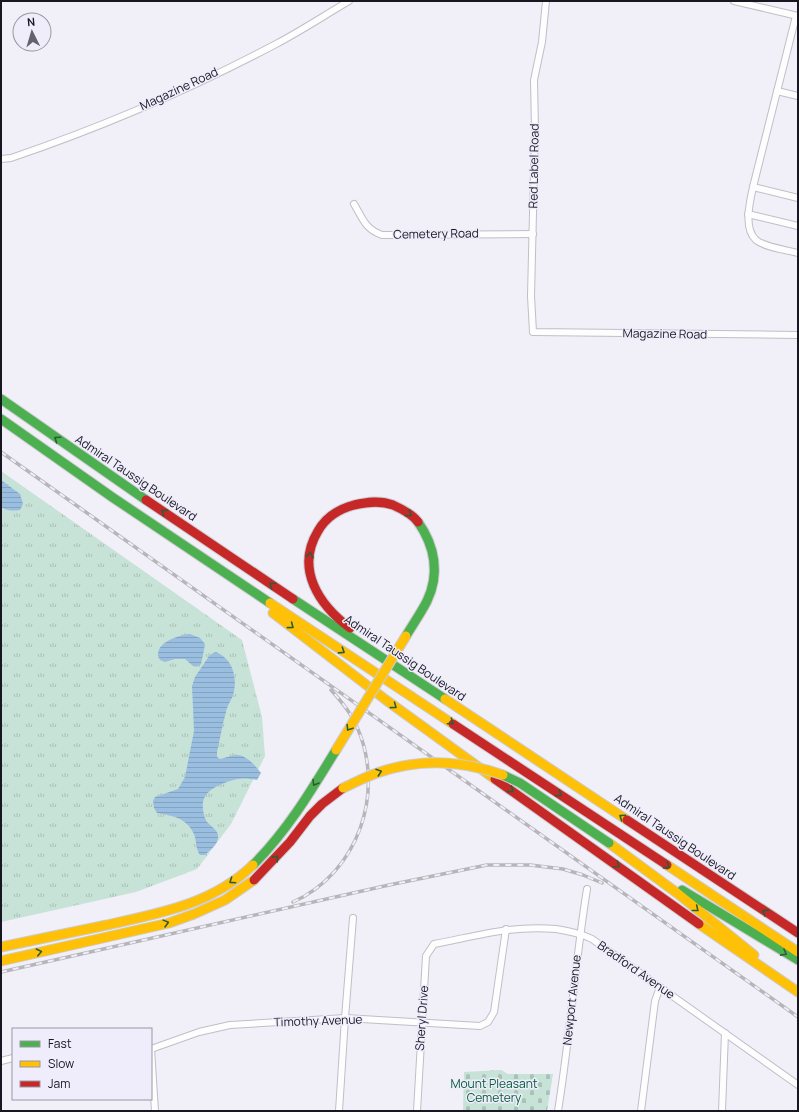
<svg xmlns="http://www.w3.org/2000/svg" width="799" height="1112" viewBox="0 0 799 1112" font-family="Manrope,sans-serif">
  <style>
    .grass { fill: url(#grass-tufts) }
    .cemetery { fill: url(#cemetery-stones) }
    .water { fill: url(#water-rules) }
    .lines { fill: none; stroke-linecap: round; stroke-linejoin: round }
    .street-casing { stroke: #c0bec8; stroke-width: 8 }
    .fast-casing { stroke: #cccbd0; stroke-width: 11 }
    .slow-casing { stroke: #cccbd0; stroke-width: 11 }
    .jam-casing { stroke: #cccbd0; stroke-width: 11 }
    .street { stroke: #fdfdfe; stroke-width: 6 }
    .fast { stroke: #4caf50; stroke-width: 9 }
    .slow { stroke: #ffc107; stroke-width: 9 }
    .jam { stroke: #c62828; stroke-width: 9 }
    .rail-casing { stroke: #b6b6b9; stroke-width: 3.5 }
    .rail { stroke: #efedfb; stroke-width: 2; stroke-dasharray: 6; stroke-linecap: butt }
    .fast-bridge-casing { stroke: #cccbd0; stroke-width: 11; stroke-linecap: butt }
    .slow-bridge-casing { stroke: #cccbd0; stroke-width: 11; stroke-linecap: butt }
    .fast-bridge { stroke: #4caf50; stroke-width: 9 }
    .slow-bridge { stroke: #ffc107; stroke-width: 9 }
    .oneway { stroke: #2f5b36 }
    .labels { text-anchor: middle; stroke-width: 3; stroke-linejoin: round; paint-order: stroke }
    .street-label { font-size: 12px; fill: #181621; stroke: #efedfb }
    .park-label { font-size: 12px; fill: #065b39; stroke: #efedfb }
  </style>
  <defs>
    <pattern id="grass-tufts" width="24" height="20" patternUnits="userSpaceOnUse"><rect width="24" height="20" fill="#c7e2d6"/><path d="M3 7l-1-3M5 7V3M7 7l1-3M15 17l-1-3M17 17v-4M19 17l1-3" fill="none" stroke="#aac1b7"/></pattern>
    <pattern id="cemetery-stones" width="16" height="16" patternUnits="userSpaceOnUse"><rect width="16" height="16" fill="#c7e2d6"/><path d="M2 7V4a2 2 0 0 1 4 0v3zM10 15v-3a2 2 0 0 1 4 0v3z" fill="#aac1b7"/></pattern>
    <pattern id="water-rules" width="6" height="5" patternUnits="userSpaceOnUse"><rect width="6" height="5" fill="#99bee0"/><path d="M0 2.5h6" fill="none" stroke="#83a3c0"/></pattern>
  </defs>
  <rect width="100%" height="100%" fill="#f1f0f8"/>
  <!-- grass -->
  <path class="grass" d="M1,471L242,640L262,717L265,756L231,824L197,869L136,892L1,922Z"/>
  <!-- cemetery -->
  <path class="cemetery" d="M501,1070L508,1074H553L547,1111H463L464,1072Z"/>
  <!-- water -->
  <g class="water">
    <path d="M1,480L20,494L23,504L20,510C13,511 7,511 1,507Z"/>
    <path d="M190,634L200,638L205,644L203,655L201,664L198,666H193L185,659H175L165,662L160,660C151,644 178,635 190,634Z"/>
    <path d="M216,652C233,659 238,678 233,695C231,701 227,706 226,712C222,726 220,739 217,752V757L220,759C225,758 232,755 237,755C246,755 256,766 261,773L257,780C251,779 244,778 239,779C235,779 230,781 227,782C208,789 198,797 205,818C207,825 217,828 218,835C219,844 211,849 205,855H200C195,847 197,842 194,834C186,817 172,816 157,813L154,808L153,801L155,797L178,789L185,777L194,731L192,686L195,677L209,656L213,653Z"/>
  </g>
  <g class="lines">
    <defs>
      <g id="street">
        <path d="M546,1L542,42L534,80L535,130L531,296L533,332L798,335"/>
        <path d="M734,1L798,16"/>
        <path d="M796,16L753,187C750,201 743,228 756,240C764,247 787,250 798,253"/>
        <path d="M777,91L798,96"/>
        <path d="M1,159L11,158C102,127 191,89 276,44C301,31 325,15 349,1"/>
        <path d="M753,187L798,198"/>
        <path d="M354,204C363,219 365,229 382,235L533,234"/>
        <path d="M748,214L798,226"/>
        <path d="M151,1049L199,1032L230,1025L345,1018L480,1026L488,1022L494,1012L506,929"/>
        <path d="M151,1049L155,1111"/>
        <path d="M1,1061L13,1058"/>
        <path d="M339,1111L345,1018L353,918"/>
        <path d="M417,1111L426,956L434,944C477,936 512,925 556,929C569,931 580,933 592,939L798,1085"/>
        <path d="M558,1111C570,1037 575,963 587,889"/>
        <path d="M641,1111L655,1001L660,987"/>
        <path d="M722,1111L725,1033"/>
      </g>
      <g id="fast">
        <path d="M1,399L146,500"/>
        <path d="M1,419L112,497L270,603"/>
        <path d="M293,599L445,699"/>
        <path d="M406,636C413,624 421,613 427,601C440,574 435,546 418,522"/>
        <path d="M253,865C287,831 311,791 336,750"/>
        <path d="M682,890L798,960"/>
      </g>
      <g id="slow">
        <path d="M270,603L453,724"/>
        <path d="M273,613L386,700L495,779"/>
        <path d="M445,699L627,820"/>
        <path d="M609,843L677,893L754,955"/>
        <path d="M667,865L798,952"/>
        <path d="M699,924L798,992"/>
        <path d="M1,947C35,940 69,933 102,926C156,914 212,905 253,865"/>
        <path d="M1,961L169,923L194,914L225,900L254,880"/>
      </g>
      <g id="jam">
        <path d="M146,500L293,599"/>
        <path d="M350,628C319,605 295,569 318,531C326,517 339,509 354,505C367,502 380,500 393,505C402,509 412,514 418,522"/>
        <path d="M453,724L667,865"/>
        <path d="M495,779L699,924"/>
        <path d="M627,820L798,933"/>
        <path d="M254,880L290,842L310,816L322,804L343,788"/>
      </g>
    </defs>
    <!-- street casing -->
    <use href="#street" class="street-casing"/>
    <!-- fast casing -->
    <use href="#fast" class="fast-casing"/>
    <!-- slow casing -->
    <use href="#slow" class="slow-casing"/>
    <!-- jam casing -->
    <use href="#jam" class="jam-casing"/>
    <!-- street -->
    <use href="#street" class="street"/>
    <!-- fast -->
    <use href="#fast" class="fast"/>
    <!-- slow -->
    <use href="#slow" class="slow"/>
    <!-- jam -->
    <use href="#jam" class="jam"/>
    <defs>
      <g id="rail">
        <path d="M1,452L798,1017"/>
        <path d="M293,902C358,873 386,792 357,727C352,714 341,701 331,690"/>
        <path d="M1,972L389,885L487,865H530L563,869L583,875L602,883"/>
      </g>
    </defs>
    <!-- rail casing -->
    <use href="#rail" class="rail-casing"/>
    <!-- rail -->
    <use href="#rail" class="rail"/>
    <defs>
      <path id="fast-bridge" d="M503,775L520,783L609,843"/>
      <g id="slow-bridge">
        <path d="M336,750L406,636"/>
        <path d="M343,788C354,783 365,777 377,773C419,758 461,760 503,775"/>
      </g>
    </defs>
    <!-- fast-bridge casing -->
    <use href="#fast-bridge" class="fast-bridge-casing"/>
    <!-- slow-bridge casing -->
    <use href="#slow-bridge" class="slow-bridge-casing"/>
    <!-- fast-bridge -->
    <use href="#fast-bridge" class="fast-bridge"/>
    <!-- slow-bridge -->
    <use href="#slow-bridge" class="slow-bridge"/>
  </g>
  <!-- one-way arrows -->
  <defs><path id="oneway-chevron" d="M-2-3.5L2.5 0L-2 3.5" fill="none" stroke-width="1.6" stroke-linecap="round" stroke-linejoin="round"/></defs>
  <g class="oneway">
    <use href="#oneway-chevron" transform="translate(57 439) rotate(-145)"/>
    <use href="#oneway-chevron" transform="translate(164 512) rotate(-146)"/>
    <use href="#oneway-chevron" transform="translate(409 514) rotate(35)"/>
    <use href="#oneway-chevron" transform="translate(310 555) rotate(-81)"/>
    <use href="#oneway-chevron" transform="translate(272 585) rotate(-146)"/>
    <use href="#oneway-chevron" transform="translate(291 626) rotate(37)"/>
    <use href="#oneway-chevron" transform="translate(342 651) rotate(33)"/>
    <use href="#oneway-chevron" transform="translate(394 706) rotate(36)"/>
    <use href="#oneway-chevron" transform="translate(451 722) rotate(34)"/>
    <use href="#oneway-chevron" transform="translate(349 728) rotate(122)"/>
    <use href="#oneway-chevron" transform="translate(379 772) rotate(-19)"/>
    <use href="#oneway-chevron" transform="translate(315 783) rotate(121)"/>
    <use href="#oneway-chevron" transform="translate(511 790) rotate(36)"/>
    <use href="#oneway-chevron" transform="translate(559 794) rotate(34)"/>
    <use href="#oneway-chevron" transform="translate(622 817) rotate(-146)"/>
    <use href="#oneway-chevron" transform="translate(276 858) rotate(-46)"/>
    <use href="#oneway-chevron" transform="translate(617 865) rotate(35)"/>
    <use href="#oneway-chevron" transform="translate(667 866) rotate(33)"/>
    <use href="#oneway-chevron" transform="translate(232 881) rotate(146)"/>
    <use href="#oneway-chevron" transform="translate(696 909) rotate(39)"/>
    <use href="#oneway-chevron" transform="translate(765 912) rotate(-147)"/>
    <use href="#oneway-chevron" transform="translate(166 923) rotate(-15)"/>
    <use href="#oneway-chevron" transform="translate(39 952) rotate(-13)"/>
    <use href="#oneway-chevron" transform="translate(784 953) rotate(29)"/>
  </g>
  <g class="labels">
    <!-- street labels -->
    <g class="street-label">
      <text transform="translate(179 89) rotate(-25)" y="4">Magazine Road</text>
      <text transform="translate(534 166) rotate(-89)" y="4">Red Label Road</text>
      <text transform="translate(436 234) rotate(-1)" y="4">Cemetery Road</text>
      <text transform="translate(665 334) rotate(1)" y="4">Magazine Road</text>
      <text transform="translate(136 478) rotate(34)" y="4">Admiral Taussig Boulevard</text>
      <text transform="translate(405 658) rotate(34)" y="4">Admiral Taussig Boulevard</text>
      <text transform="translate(675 837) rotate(34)" y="4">Admiral Taussig Boulevard</text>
      <text transform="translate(636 970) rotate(35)" y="4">Bradford Avenue</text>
      <text transform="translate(572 1000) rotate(-84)" y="4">Newport Avenue</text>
      <text transform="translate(422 1018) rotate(-86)" y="4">Sheryl Drive</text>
      <text transform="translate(318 1021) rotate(-2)" y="4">Timothy Avenue</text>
    </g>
    <!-- park labels -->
    <g class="park-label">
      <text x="494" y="1088">Mount Pleasant<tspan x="494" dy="14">Cemetery</tspan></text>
    </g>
  </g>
  <!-- border -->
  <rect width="799" height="1112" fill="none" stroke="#181621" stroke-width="4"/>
  <!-- legend -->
  <rect x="12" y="1028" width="140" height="72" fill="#efedfb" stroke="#9997a4"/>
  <rect x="20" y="1041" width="20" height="6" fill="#4caf50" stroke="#9997a4"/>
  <text x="48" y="1048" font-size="12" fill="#181621">Fast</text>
  <rect x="20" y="1061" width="20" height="6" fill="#ffc107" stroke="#9997a4"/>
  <text x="48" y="1068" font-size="12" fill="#181621">Slow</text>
  <rect x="20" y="1081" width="20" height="6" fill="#c62828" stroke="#9997a4"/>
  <text x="48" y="1088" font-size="12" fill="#181621">Jam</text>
  <!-- north arrow -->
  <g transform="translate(32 32) rotate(355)"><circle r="19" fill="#efedfb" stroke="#9997a4"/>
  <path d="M0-3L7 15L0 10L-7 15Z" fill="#64626c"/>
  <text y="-6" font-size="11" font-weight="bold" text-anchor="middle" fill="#181621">N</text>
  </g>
</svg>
